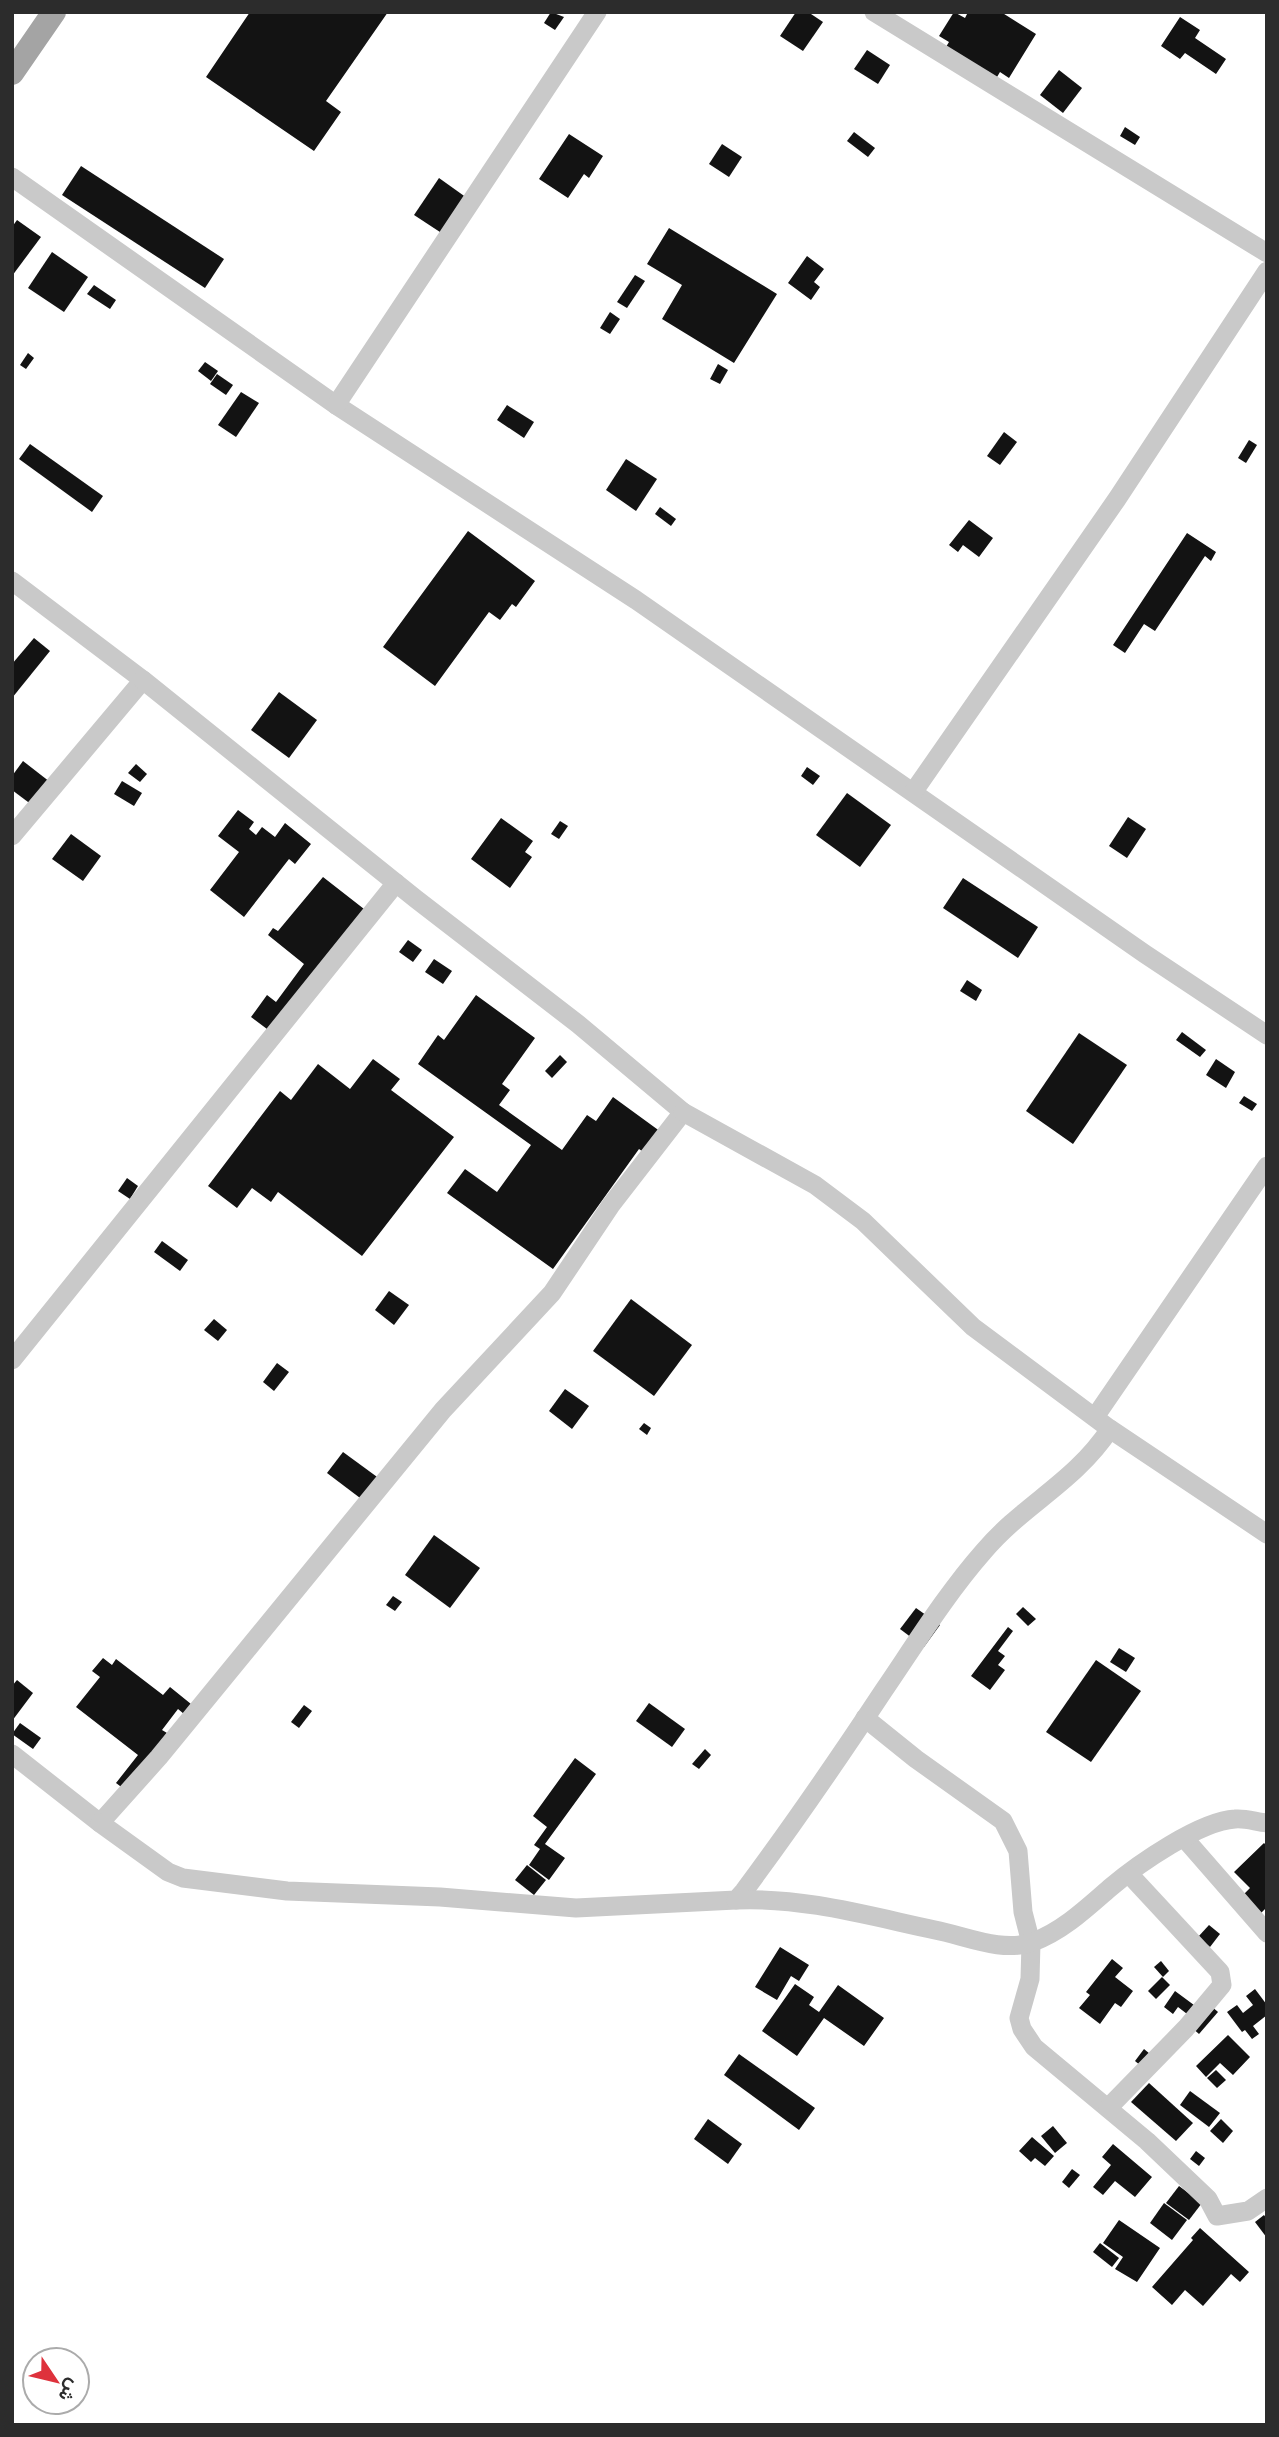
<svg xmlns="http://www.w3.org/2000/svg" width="1279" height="2437" viewBox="0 0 1279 2437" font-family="'PT Sans Narrow',Vazirmatn,sans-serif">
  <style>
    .building { fill: #131313 }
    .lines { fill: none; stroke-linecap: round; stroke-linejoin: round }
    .minor { stroke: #c9c9c9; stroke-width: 19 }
    .major { stroke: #a4a4a4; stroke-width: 24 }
  </style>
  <rect width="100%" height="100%" fill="#fff"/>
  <!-- building -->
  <g class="building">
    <path d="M250,12H388L326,101L341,112L314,151L206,77Z"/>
    <path d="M551,12L564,17L555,30L544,23Z"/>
    <path d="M796,12H808L823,22L803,51L780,36Z"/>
    <path d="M954,12L965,18L968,12H1001L1036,34L1009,78L1000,72L991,87L941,55L949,42L939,36Z"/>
    <path d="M1180,17L1200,30L1195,38L1226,59L1216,74L1185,53L1180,59L1161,46Z"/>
    <path d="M867,50L890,65L878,84L854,69Z"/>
    <path d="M1059,70L1082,88L1063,113L1040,95Z"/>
    <path d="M1125,127L1140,137L1135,145L1120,136Z"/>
    <path d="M854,132L875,148L868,157L847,141Z"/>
    <path d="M569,134L603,156L589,178L584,174L568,198L539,179Z"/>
    <path d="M722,144L742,157L729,177L709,164Z"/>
    <path d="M81,166L224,259L205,288L62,195Z"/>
    <path d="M439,178L467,198L443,234L414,215Z"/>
    <path d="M17,220L41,237L12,276V227Z"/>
    <path d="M669,228L777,294L734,363L662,319L682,285L647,264Z"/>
    <path d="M52,252L88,277L64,312L28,288Z"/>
    <path d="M807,256L824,269L814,282L820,287L811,300L788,283Z"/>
    <path d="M635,275L645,281L627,308L617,302Z"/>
    <path d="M94,285L116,300L110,309L87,294Z"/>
    <path d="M610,312L620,319L610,334L600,328Z"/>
    <path d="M28,353L34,358L26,369L20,365Z"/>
    <path d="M205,362L218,371L211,381L198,371Z"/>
    <path d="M718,364L728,370L720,384L710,379Z"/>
    <path d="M217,374L233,385L226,395L210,384Z"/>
    <path d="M241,392L259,403L236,437L218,425Z"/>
    <path d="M507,405L534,422L524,438L497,420Z"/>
    <path d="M1004,432L1017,442L1000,465L987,456Z"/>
    <path d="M1249,440L1257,445L1246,463L1238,458Z"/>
    <path d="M30,444L103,496L92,512L19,459Z"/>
    <path d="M626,459L657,479L636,511L606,490Z"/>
    <path d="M660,507L676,519L671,526L655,514Z"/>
    <path d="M969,520L993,538L979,557L963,545L958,552L949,545Z"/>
    <path d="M468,531L535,581L516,607L512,604L500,620L489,612L435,686L383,647Z"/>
    <path d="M1187,533L1216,552L1211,561L1205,556L1155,631L1144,624L1125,653L1113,645Z"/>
    <path d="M34,638L50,651L12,698V664Z"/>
    <path d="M279,692L317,720L289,758L251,730Z"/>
    <path d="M23,761L50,782L32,805L12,790V776Z"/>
    <path d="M136,764L147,774L140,782L128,773Z"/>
    <path d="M807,767L820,776L813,785L801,776Z"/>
    <path d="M122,781L142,793L134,806L114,794Z"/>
    <path d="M847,793L891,825L860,867L816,835Z"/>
    <path d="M238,810L254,822L249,829L256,835L262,827L275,837L285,823L311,844L295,864L289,859L244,917L210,890L239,852L218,836Z"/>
    <path d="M1128,817L1146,829L1127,858L1109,846Z"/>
    <path d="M501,818L533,841L525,852L532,857L510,888L471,859Z"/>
    <path d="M560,821L568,826L559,839L551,834Z"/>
    <path d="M71,834L101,856L83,881L52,859Z"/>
    <path d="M323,877L373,916L275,1035L251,1017L267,995L276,1002L304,964L268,935L273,928L278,931Z"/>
    <path d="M963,878L1038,927L1018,958L943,908Z"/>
    <path d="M408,940L422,950L413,962L399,952Z"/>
    <path d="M434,959L452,971L443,984L425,972Z"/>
    <path d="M967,980L982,990L976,1001L960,991Z"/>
    <path d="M476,995L535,1038L502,1084L510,1090L499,1105L562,1150L587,1115L596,1121L613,1097L661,1132L646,1154L639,1149L553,1269L447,1193L465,1169L497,1192L531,1145L418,1064L438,1035L444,1040Z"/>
    <path d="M1182,1032L1206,1050L1200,1057L1176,1040Z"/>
    <path d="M1079,1033L1127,1065L1073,1144L1026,1111Z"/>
    <path d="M560,1055L567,1062L552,1078L545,1071Z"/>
    <path d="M373,1059L400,1079L391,1090L454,1137L362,1256L278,1192L271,1202L252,1188L237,1208L208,1186L280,1091L291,1100L318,1064L350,1089Z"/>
    <path d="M1216,1059L1235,1072L1226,1088L1206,1075Z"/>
    <path d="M1244,1096L1257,1104L1252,1111L1239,1103Z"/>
    <path d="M127,1178L138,1186L130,1199L118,1191Z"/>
    <path d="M162,1241L188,1260L180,1271L154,1252Z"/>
    <path d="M389,1291L409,1305L394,1325L375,1310Z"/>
    <path d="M631,1299L692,1345L654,1396L593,1351Z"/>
    <path d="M214,1319L227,1330L218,1341L204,1330Z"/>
    <path d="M277,1363L289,1372L274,1391L263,1382Z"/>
    <path d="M565,1389L589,1406L572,1429L549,1411Z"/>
    <path d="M644,1423L651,1428L647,1435L639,1429Z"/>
    <path d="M343,1452L384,1482L368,1504L327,1473Z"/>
    <path d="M434,1535L480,1568L450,1608L405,1575Z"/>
    <path d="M393,1596L402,1602L395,1611L386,1605Z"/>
    <path d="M1023,1607L1036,1619L1028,1626L1016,1614Z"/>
    <path d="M916,1608L940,1625L924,1647L900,1629Z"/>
    <path d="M1008,1627L1013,1631L998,1651L1005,1656L998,1665L1005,1670L990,1690L971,1676Z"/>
    <path d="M1119,1648L1135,1658L1126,1672L1110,1662Z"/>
    <path d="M103,1658L112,1665L116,1659L163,1695L170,1687L191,1704L184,1714L178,1709L162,1730L167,1733L124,1789L116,1783L138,1755L76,1707L100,1677L92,1671Z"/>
    <path d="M1096,1660L1141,1691L1091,1762L1046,1732Z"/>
    <path d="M17,1680L33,1693L12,1721V1686Z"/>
    <path d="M649,1703L685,1729L672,1747L636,1721Z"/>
    <path d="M304,1705L312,1711L299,1728L291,1722Z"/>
    <path d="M20,1723L41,1738L33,1749L12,1734Z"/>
    <path d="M705,1749L711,1755L699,1769L692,1764Z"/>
    <path d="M575,1758L596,1774L545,1844L565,1858L549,1880L529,1865L540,1849L534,1845L547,1827L533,1816Z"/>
    <path d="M1264,1843L1267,1846V1907L1255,1919L1240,1898L1250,1888L1234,1872Z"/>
    <path d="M527,1865L546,1880L534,1895L515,1880Z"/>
    <path d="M1209,1925L1220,1934L1210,1947L1198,1937Z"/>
    <path d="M780,1947L809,1965L799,1981L791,1976L777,2000L755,1987Z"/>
    <path d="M1112,1959L1123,1968L1115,1977L1133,1991L1121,2007L1115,2003L1100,2024L1079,2008L1090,1995L1086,1992Z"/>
    <path d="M1161,1961L1169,1971L1163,1977L1154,1967Z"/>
    <path d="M1162,1977L1170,1985L1156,1999L1148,1991Z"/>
    <path d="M795,1984L814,1997L809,2005L819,2012L838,1985L884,2018L864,2046L824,2018L797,2056L762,2031Z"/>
    <path d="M1255,1989L1267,2005V2015L1253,2026L1259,2034L1252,2039L1245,2030L1242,2032L1227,2012L1237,2005L1243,2013L1253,2005L1246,1996Z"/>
    <path d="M1175,1991L1198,2008L1191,2017L1178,2007L1173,2014L1164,2007Z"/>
    <path d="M1210,2005L1218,2012L1199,2034L1191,2027Z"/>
    <path d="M1228,2035L1250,2057L1233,2075L1220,2063L1206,2077L1196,2066Z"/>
    <path d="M1144,2049L1162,2064L1152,2075L1135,2061Z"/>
    <path d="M739,2054L815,2108L799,2130L724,2075Z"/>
    <path d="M1216,2070L1226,2080L1217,2088L1207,2078Z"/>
    <path d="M1149,2083L1193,2123L1176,2141L1131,2102Z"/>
    <path d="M1190,2091L1220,2113L1209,2127L1180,2105Z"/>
    <path d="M708,2119L742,2144L728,2164L694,2139Z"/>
    <path d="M1221,2119L1233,2131L1223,2143L1210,2131Z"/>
    <path d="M1053,2126L1067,2143L1055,2153L1041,2136Z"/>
    <path d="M1032,2137L1054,2156L1045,2166L1035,2158L1031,2162L1019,2151Z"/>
    <path d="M1113,2144L1152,2177L1135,2197L1115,2181L1103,2195L1093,2187L1111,2165L1102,2157Z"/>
    <path d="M1196,2151L1205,2158L1199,2166L1190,2159Z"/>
    <path d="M1072,2169L1080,2175L1069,2188L1062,2182Z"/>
    <path d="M1179,2186L1202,2203L1189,2220L1166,2203Z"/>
    <path d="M1164,2203L1187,2220L1172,2240L1150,2223Z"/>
    <path d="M1264,2215L1267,2219V2238L1255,2222Z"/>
    <path d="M1119,2220L1160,2248L1137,2282L1115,2269L1123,2257L1103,2243Z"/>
    <path d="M1200,2228L1249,2272L1240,2282L1231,2274L1203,2306L1185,2290L1172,2305L1152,2287L1193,2240L1191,2238Z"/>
    <path d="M1100,2243L1119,2258L1112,2267L1093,2252Z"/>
  </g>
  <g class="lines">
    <!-- minor -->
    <g class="minor">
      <path d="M874,12L1267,253"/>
      <path d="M12,177L336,405L636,600L1145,954L1267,1035"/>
      <path d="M336,405L597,12"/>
      <path d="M12,581L143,680L12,836"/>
      <path d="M914,791L1117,499L1267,271"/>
      <path d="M12,1360L396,883"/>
      <path d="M1095,1417L1267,1166"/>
      <path d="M1110,1429L1267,1534"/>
      <path d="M865,1718L916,1759L1003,1821L1018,1851L1023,1912L1031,1943L1030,1979L1019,2018L1022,2029L1034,2047L1147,2141L1208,2199L1217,2216L1248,2211L1267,2198"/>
      <path d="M12,1754L100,1823L159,1757L443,1410L552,1293L611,1205L683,1112L578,1024L416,899L143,680"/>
      <path d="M100,1823L168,1872L183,1878L287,1891L440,1897L576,1908L736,1900L744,1891C793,1825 839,1758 884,1690C916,1643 947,1593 984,1551C1024,1504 1074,1483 1110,1429L973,1327L863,1221L815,1185L683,1112"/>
      <path d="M1185,1839L1267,1933"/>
      <path d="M736,1900C803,1897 869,1916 935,1930C966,1936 1002,1953 1033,1942C1063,1931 1088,1907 1111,1887C1138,1864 1200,1821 1235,1819C1246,1818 1256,1822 1267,1823"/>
      <path d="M1108,2108L1186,2028L1222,1985L1220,1972L1129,1874"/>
    </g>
    <!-- major -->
    <path class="major" d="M12,73L54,12"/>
  </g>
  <!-- border -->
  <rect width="1279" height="2437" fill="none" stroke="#2c2c2c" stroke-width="28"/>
  <!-- north arrow -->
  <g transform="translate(56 2381) rotate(125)"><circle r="33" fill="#ffffff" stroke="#ababab" stroke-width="2"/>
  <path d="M0-5L12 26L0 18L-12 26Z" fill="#de323c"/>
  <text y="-10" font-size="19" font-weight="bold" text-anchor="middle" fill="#2c2c2c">ش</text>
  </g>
</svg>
